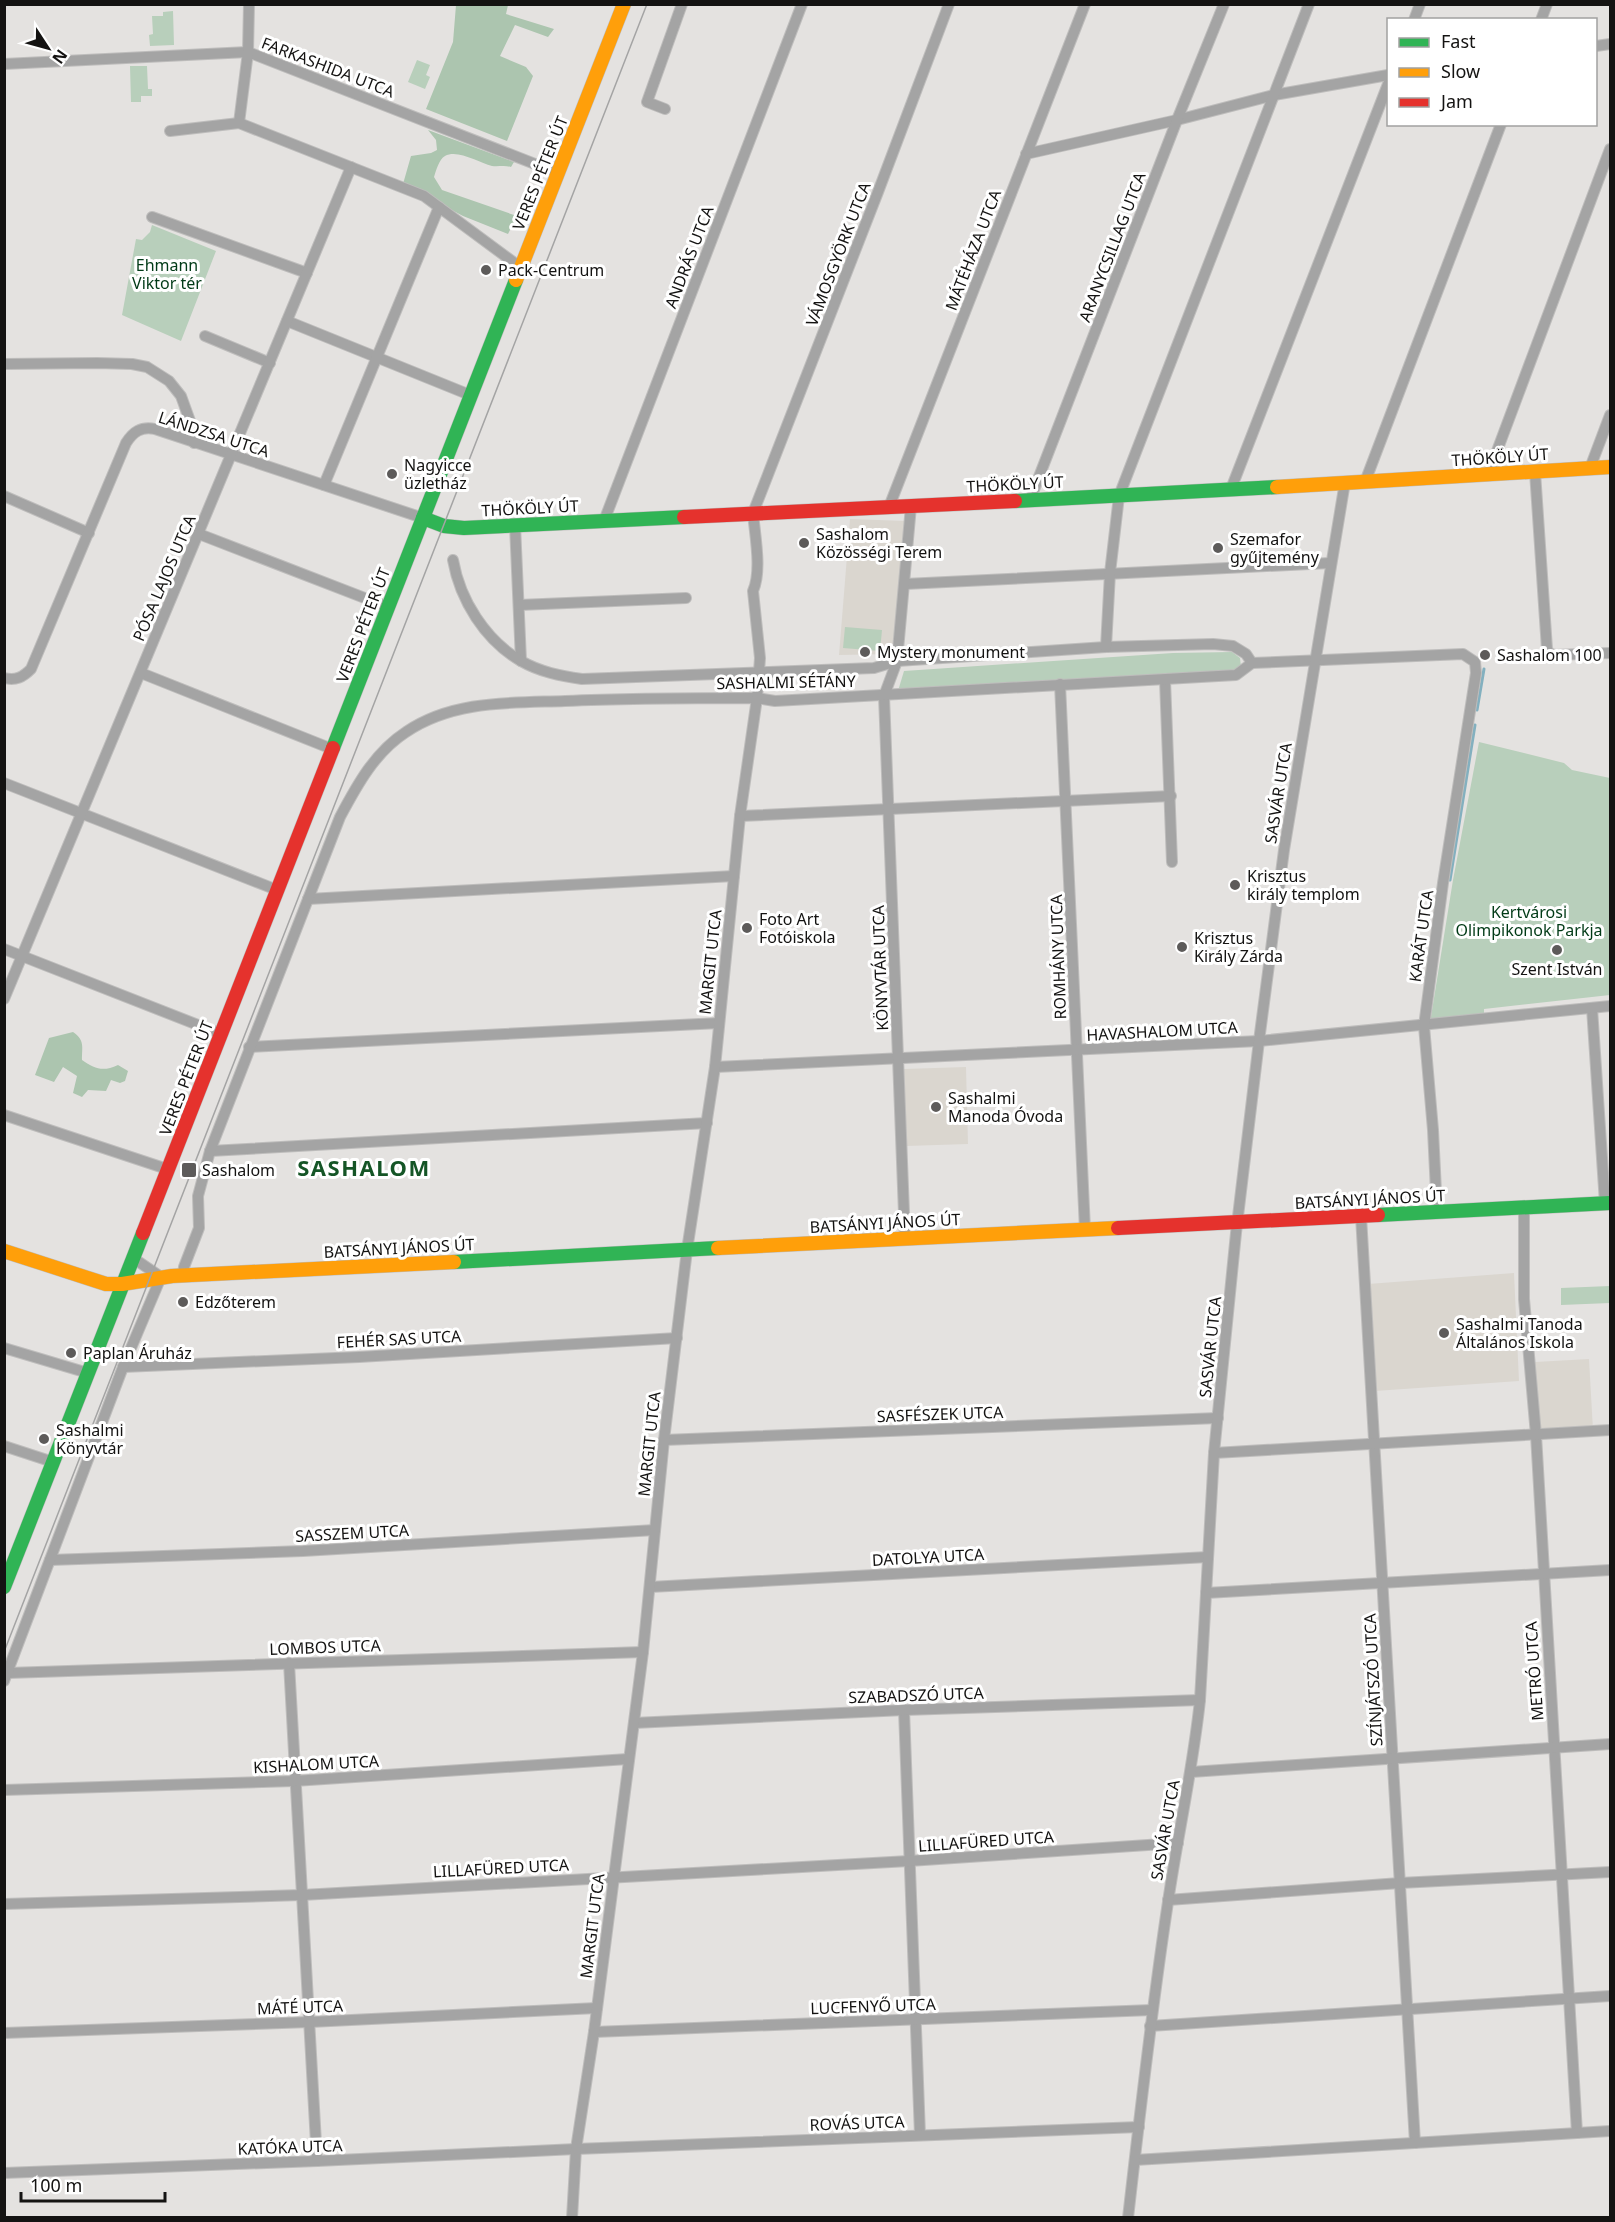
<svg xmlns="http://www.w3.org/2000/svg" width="1615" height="2222" viewBox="0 0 1615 2222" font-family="'Noto Sans',sans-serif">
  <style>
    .built { fill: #dad6cf }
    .green { fill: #b8cfbb }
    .forest { fill: #acc5af }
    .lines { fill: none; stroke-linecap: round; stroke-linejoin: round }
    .stream { stroke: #83b0bf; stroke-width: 3 }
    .street-casing { stroke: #bebdbc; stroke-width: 12 }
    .fast-casing { stroke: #bebdbc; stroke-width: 15 }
    .slow-casing { stroke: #bebdbc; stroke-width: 15 }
    .jam-casing { stroke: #bebdbc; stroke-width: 15 }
    .street { stroke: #a4a4a4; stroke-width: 10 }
    .fast { stroke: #30b455; stroke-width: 14 }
    .slow { stroke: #ff9f0a; stroke-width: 14 }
    .jam { stroke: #e5322d; stroke-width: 14 }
    .tram { stroke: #a4a4a4; stroke-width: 1.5 }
    .poi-dot { fill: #5d5b5a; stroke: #fff; stroke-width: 2 }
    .labels { text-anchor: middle; stroke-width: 6; stroke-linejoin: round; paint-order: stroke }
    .street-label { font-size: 16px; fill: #141312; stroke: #fff }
    .park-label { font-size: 16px; fill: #003a16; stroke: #fff }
    .poi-label { font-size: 16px; fill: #141312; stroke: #fff; text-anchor: start }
    .district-label { font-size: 22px; font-weight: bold; letter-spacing: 1.5px; fill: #155526; stroke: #fff }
  </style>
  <rect width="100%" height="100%" fill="#e4e2e0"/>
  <!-- built -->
  <g class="built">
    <path d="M850,519L905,521L893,654L839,655Z"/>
    <path d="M966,1067L968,1144L906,1146L904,1069Z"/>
    <path d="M1514,1273L1519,1381L1375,1391L1368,1284Z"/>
    <path d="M1589,1359L1593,1430L1539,1433L1535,1362Z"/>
  </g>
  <!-- green -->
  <g class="green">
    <path d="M173,11L174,45L150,46L149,35L153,34L152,16H163V12Z"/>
    <path d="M417,60L430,65L426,75L430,77L425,89L408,82Z"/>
    <path d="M130,66H147L148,89H152V96H141V102H131Z"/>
    <path d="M152,225L216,251L181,341L122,315L136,239L142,240L150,232Z"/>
    <path d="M845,627L882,630L880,651L843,648Z"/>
    <path d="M1232,652L1240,658L1241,667L1234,672L898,691L904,671L1173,653Z"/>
    <path d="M1479,742L1564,763L1572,770L1610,778V995L1484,1009V1016L1430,1023L1453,880Z"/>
    <path d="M1610,1286V1303L1561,1305V1288Z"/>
  </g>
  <!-- forest -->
  <g class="forest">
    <path d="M456,5H508L506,14L554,29L548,37L515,25L500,56L526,67L533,76L507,141L426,109L453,42Z"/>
    <path d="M428,130L514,162L511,167C504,165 498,167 492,166C479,163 458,149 445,156C439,159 436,171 434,177L442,190L517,216L508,234L463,216L403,184L411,156L431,153L437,150L436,140Z"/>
    <path d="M73,1032C85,1040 82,1047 82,1060C95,1069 103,1072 118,1065L128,1071L125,1081L120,1083L111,1080L106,1091L88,1090L82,1097L73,1093L77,1076L63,1067L54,1082L35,1075L49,1038Z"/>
  </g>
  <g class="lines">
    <!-- stream -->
    <g class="stream">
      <path d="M1477,710L1484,669"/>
      <path d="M1450,880L1475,725"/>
    </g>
    <defs>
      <g id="street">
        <path d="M1414,20L1420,4"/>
        <path d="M1541,20L1547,4"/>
        <path d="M1596,46L1610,44"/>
        <path d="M4,64L248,52L558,173"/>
        <path d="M665,109L647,102L682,4"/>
        <path d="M239,123L248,52L249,4"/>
        <path d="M170,131L239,123L424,196L520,267"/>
        <path d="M1026,154L1177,120L1274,95L1388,75"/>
        <path d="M152,217L307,273"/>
        <path d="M287,321L470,395"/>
        <path d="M205,336L270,363"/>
        <path d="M4,364L97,363L132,364L147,367L169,381L181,396L190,421L194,443"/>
        <path d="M1590,468L1610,415"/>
        <path d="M1535,472L1547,649L1550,654L1555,655L1610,653"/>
        <path d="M1488,475L1610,149"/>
        <path d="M1365,482L1501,124"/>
        <path d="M324,485L439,207"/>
        <path d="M1231,489L1388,84"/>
        <path d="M4,496L89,533"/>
        <path d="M1030,500L1177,120L1224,4"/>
        <path d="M889,507L1085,4"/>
        <path d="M604,521L802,4"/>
        <path d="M515,525L521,661"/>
        <path d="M199,534L388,607"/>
        <path d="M453,560C460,600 485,640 521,661C540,672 561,676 582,679L874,668L897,661L1106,647L1213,644L1233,646L1246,654L1252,663"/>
        <path d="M905,584L1330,563"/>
        <path d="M519,605L686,598"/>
        <path d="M1106,647L1110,573L1119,496L1309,4"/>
        <path d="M141,673L332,749"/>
        <path d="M4,678C16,681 23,677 31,669L126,443C133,432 141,426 155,429L423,518"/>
        <path d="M1165,680L1172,862"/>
        <path d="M1060,684L1085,1230"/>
        <path d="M4,783L277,890"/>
        <path d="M740,816L1171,796"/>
        <path d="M308,899L734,876"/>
        <path d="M4,949L221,1034"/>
        <path d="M4,999L351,167"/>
        <path d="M1592,1008L1605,1203"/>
        <path d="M249,1047L719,1023"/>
        <path d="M715,1067L1259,1041L1610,1006"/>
        <path d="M4,1115L167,1169"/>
        <path d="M210,1151L707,1123"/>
        <path d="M1524,1207V1299L1536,1435L1577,2133"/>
        <path d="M1361,1216L1415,2143"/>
        <path d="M905,1239L884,696L897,661L911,506"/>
        <path d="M183,1275L184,1267L199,1228L198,1196L210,1151L340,817C357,785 375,752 406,732C453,700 511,703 565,701C629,698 693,698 757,698L775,701L1236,675L1252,663L1463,654L1475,662L1476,673L1443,883L1424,1026L1433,1130L1437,1212"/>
        <path d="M4,1348L88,1373"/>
        <path d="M123,1367L359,1357L677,1338"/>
        <path d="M664,1440L1218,1418"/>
        <path d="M4,1446L53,1462"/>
        <path d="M1214,1453L1610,1430"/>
        <path d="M50,1560L303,1551L655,1530"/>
        <path d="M650,1587L1208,1557"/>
        <path d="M1206,1593L1610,1570"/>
        <path d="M289,1663L317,2161"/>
        <path d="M8,1673L643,1652"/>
        <path d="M4,1681L123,1367L161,1277L133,1258"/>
        <path d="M904,1710L920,2135"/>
        <path d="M634,1723L904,1710L1200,1700"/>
        <path d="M1191,1772L1610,1744"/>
        <path d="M4,1790L294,1781L628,1759"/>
        <path d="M1168,1900L1400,1883L1610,1872"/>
        <path d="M4,1904L302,1895L909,1861L1178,1843"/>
        <path d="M1150,2026L1610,1996"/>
        <path d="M594,2032L1152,2010"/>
        <path d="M4,2033L310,2022L597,2008"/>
        <path d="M1135,2160L1610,2131"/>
        <path d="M4,2173L317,2161L576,2149L1139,2127"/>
        <path d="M572,2218L576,2149L594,2032L643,1652L664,1440L687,1250L715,1067L740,816L757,698L760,658L753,591C762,571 755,536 753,513L878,192L949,4"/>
        <path d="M1128,2218C1140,2112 1152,2007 1168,1902C1178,1834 1193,1768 1200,1700L1214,1453L1236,1233L1259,1041L1284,850L1345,482"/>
      </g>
      <g id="fast">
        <path d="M1015,501L1277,487"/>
        <path d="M423,518L444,526L464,528L684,517"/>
        <path d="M333,748L516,280"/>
        <path d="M1378,1215L1610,1203"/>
        <path d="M454,1262L718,1248"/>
        <path d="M4,1587L143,1233"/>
      </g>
      <g id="slow">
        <path d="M516,280L624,4"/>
        <path d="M1277,487L1610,467"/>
        <path d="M718,1248L1118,1228"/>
        <path d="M4,1251L106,1284H122L172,1276L454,1262"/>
      </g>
      <g id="jam">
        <path d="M684,517L1015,501"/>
        <path d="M1118,1228L1378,1215"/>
        <path d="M143,1233L333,748"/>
      </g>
    </defs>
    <!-- street casing -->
    <use href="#street" class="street-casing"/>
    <!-- fast casing -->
    <use href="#fast" class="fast-casing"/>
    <!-- slow casing -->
    <use href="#slow" class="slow-casing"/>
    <!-- jam casing -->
    <use href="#jam" class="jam-casing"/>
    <!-- street -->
    <use href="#street" class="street"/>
    <!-- fast -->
    <use href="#fast" class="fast"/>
    <!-- slow -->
    <use href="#slow" class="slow"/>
    <!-- jam -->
    <use href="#jam" class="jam"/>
    <!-- tram -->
    <path class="tram" d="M4,1652L647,4"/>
  </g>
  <!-- markers -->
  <g class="poi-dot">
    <circle cx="486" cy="270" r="6"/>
    <circle cx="392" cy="474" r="6"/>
    <circle cx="804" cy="543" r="6"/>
    <circle cx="1218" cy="548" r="6"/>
    <circle cx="865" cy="652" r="6"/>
    <circle cx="1485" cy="655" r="6"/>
    <circle cx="1235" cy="885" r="6"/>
    <circle cx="747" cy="928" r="6"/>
    <circle cx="1182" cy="947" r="6"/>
    <circle cx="1557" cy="950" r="6"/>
    <circle cx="936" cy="1107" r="6"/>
    <rect x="181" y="1162" width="16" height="16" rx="3"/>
    <circle cx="183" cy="1302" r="6"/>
    <circle cx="1444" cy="1333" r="6"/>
    <circle cx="71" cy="1353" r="6"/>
    <circle cx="44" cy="1439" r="6"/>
  </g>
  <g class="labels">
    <!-- street labels -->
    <g class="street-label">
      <text transform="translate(328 67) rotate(21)" y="6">FARKASHIDA UTCA</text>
      <text transform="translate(540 173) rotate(-68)" y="6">VERES PÉTER ÚT</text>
      <text transform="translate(1112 247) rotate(-69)" y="6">ARANYCSILLAG UTCA</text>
      <text transform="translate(973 250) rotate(-69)" y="6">MÁTÉHÁZA UTCA</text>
      <text transform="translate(838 254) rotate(-69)" y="6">VÁMOSGYÖRK UTCA</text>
      <text transform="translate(689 257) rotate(-69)" y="6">ANDRÁS UTCA</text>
      <text transform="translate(214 434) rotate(18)" y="6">LÁNDZSA UTCA</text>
      <text transform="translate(1500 457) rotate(-4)" y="6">THÖKÖLY ÚT</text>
      <text transform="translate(1015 484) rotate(-3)" y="6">THÖKÖLY ÚT</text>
      <text transform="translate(530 508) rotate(-3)" y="6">THÖKÖLY ÚT</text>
      <text transform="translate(164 578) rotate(-67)" y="6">PÓSA LAJOS UTCA</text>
      <text transform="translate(363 625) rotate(-69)" y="6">VERES PÉTER ÚT</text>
      <text transform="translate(786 682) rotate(-1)" y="6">SASHALMI SÉTÁNY</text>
      <text transform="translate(1278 793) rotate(-81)" y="6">SASVÁR UTCA</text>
      <text transform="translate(1421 936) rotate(-82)" y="6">KARÁT UTCA</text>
      <text transform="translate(1058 957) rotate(-92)" y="6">ROMHÁNY UTCA</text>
      <text transform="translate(710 962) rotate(-84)" y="6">MARGIT UTCA</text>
      <text transform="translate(880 968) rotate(-92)" y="6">KÖNYVTÁR UTCA</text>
      <text transform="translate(1162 1031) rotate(-3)" y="6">HAVASHALOM UTCA</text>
      <text transform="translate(186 1078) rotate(-69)" y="6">VERES PÉTER ÚT</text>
      <text transform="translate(1370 1199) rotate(-3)" y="6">BATSÁNYI JÁNOS ÚT</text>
      <text transform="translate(885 1223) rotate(-3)" y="6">BATSÁNYI JÁNOS ÚT</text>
      <text transform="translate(399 1248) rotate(-3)" y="6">BATSÁNYI JÁNOS ÚT</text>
      <text transform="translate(399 1339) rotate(-3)" y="6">FEHÉR SAS UTCA</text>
      <text transform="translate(1210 1347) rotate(-84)" y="6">SASVÁR UTCA</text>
      <text transform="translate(940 1414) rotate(-2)" y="6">SASFÉSZEK UTCA</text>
      <text transform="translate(649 1444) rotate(-84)" y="6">MARGIT UTCA</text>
      <text transform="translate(352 1533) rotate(-3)" y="6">SASSZEM UTCA</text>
      <text transform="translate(928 1557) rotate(-3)" y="6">DATOLYA UTCA</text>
      <text transform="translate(325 1647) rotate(-2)" y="6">LOMBOS UTCA</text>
      <text transform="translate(1534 1671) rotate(-94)" y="6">METRÓ UTCA</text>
      <text transform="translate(1373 1680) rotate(-93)" y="6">SZÍNJÁTSZÓ UTCA</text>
      <text transform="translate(916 1695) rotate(-2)" y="6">SZABADSZÓ UTCA</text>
      <text transform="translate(316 1764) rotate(-3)" y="6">KISHALOM UTCA</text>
      <text transform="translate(1165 1830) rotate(-80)" y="6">SASVÁR UTCA</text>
      <text transform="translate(986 1841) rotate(-4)" y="6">LILLAFÜRED UTCA</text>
      <text transform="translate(501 1868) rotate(-3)" y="6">LILLAFÜRED UTCA</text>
      <text transform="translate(592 1926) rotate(-83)" y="6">MARGIT UTCA</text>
      <text transform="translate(873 2006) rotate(-2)" y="6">LUCFENYŐ UTCA</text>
      <text transform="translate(300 2007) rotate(-2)" y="6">MÁTÉ UTCA</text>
      <text transform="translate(857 2123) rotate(-2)" y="6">ROVÁS UTCA</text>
      <text transform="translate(290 2147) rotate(-2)" y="6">KATÓKA UTCA</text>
    </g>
    <!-- park labels -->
    <g class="park-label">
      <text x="167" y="271">Ehmann<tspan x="167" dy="18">Viktor tér</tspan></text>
      <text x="1529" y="918">Kertvárosi<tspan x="1529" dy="18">Olimpikonok Parkja</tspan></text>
    </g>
    <!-- poi labels -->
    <g class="poi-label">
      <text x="498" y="276">Pack-Centrum</text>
      <text x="404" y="471">Nagyicce<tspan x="404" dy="18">üzletház</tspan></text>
      <text x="816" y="540">Sashalom<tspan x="816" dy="18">Közösségi Terem</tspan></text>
      <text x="1230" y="545">Szemafor<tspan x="1230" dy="18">gyűjtemény</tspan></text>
      <text x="877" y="658">Mystery monument</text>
      <text x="1497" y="661">Sashalom 100</text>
      <text x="1247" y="882">Krisztus<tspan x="1247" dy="18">király templom</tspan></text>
      <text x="759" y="925">Foto Art<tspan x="759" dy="18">Fotóiskola</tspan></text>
      <text x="1194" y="944">Krisztus<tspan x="1194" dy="18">Király Zárda</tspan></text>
      <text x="1557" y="975" text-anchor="middle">Szent István</text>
      <text x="948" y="1104">Sashalmi<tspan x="948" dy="18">Manoda Óvoda</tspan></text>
      <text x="202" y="1176">Sashalom</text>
      <text x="195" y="1308">Edzőterem</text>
      <text x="1456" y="1330">Sashalmi Tanoda<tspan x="1456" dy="18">Általános Iskola</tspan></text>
      <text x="83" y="1359">Paplan Áruház</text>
      <text x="56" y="1436">Sashalmi<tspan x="56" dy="18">Könyvtár</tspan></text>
    </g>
    <!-- district labels -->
    <g class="district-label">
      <text x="364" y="1176">SASHALOM</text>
    </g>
  </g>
  <!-- border -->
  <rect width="1615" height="2222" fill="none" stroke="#141312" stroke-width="12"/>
  <!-- legend -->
  <rect x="1387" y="18" width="210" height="108" fill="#ffffff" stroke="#a1a1a0" stroke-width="1.5"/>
  <rect x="1399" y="38" width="30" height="9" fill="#30b455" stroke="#a1a1a0" stroke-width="1.5"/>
  <text x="1441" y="48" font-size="18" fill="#141312">Fast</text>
  <rect x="1399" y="68" width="30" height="9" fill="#ff9f0a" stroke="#a1a1a0" stroke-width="1.5"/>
  <text x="1441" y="78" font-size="18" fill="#141312">Slow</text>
  <rect x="1399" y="98" width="30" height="9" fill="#e5322d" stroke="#a1a1a0" stroke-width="1.5"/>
  <text x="1441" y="108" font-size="18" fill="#141312">Jam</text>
  <!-- north arrow -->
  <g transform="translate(48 48) rotate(126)" stroke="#ffffff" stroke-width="4.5" paint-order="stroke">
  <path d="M0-4.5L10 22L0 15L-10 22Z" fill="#141312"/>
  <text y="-9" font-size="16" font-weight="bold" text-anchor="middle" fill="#141312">N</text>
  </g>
  <!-- scale -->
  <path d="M21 2192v9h144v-9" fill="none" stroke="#141312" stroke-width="3"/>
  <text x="30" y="2192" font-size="18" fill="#141312" stroke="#ffffff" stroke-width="4.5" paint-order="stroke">100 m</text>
</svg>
